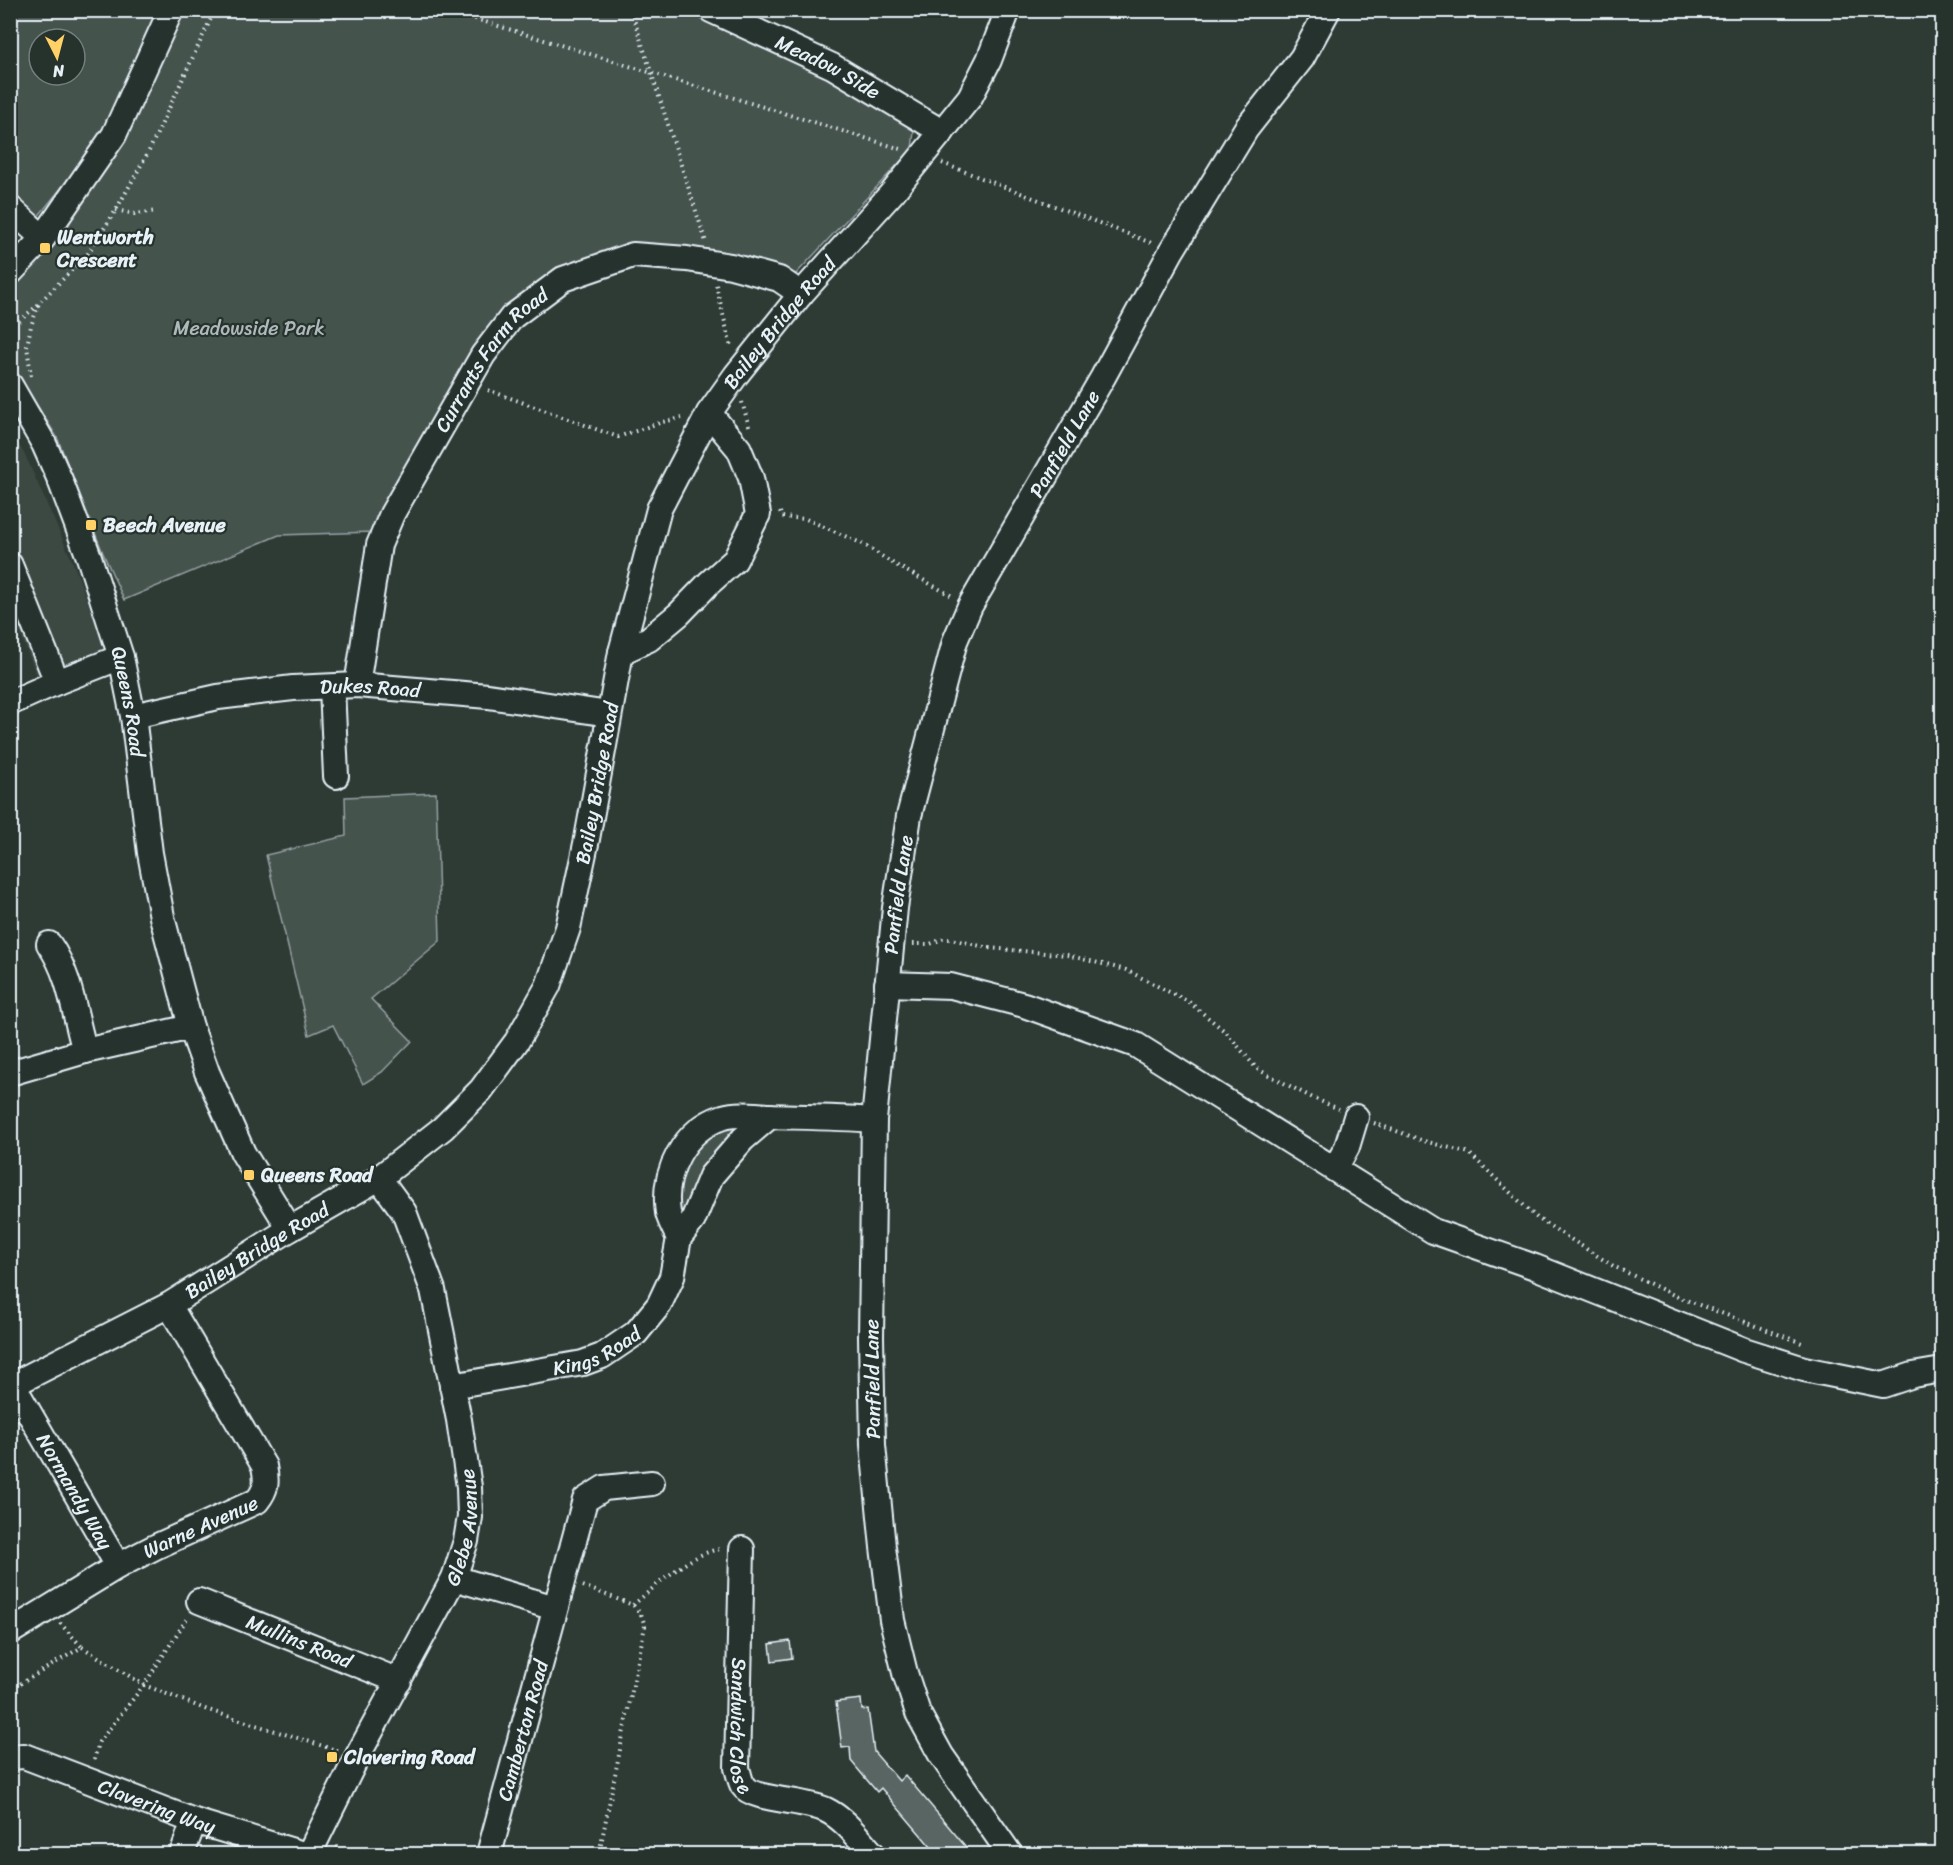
<svg xmlns="http://www.w3.org/2000/svg" width="1953" height="1865" viewBox="0 0 1953 1865" font-family="Sriracha,sans-serif">
  <style>
    .built { fill: #3b4843 }
    .green { fill: #45524e; stroke: #96a2a3; stroke-width: 1.5; fill-rule: evenodd }
    .building { fill: #596563; stroke: #e8f1f8; stroke-width: 1.5 }
    .lines { fill: none; stroke-linecap: round; stroke-linejoin: round }
    .minor-casing { stroke: #e8f1f8; stroke-width: 28 }
    .path { stroke: #e8f1f8; stroke-width: 4; stroke-dasharray: 1.5 4.5; stroke-linecap: butt }
    .minor { stroke: #26332d; stroke-width: 24 }
    .poi-dot { fill: #ffd166; stroke: #26332d; stroke-width: 2 }
    .labels { text-anchor: middle; stroke-width: 4.5; stroke-linejoin: round; paint-order: stroke }
    .street-label { font-size: 20px; fill: #e8f1f8; stroke: #26332d }
    .poi-label { font-size: 20px; font-weight: bold; fill: #e8f1f8; stroke: #26332d; text-anchor: start }
    .park-label { font-size: 20px; fill: #afb9bc; stroke: #26332d }
  </style>
  <rect width="100%" height="100%" fill="#2e3b35"/>
  <filter id="ink" filterUnits="userSpaceOnUse"><feTurbulence type="fractalNoise" baseFrequency=".0167" numOctaves="2"/><feDisplacementMap in="SourceGraphic" scale="12" xChannelSelector="R" yChannelSelector="G"/><feConvolveMatrix kernelMatrix="1 2 1 2 8 2 1 2 1" color-interpolation-filters="sRGB"/></filter>
  <g filter="url(#ink)">
    <!-- built -->
    <path class="built" d="M10,429L26,457L74,565L105,648L37,676L11,611Z"/>
    <!-- green -->
    <g class="green">
      <path d="M11,11H157L106,133L36,219L11,196ZM39,39H75V75H39Z"/>
      <path d="M184,11H690L828,74L903,118L914,131L912,149L796,274L731,257L631,249L506,314L374,532L279,535L124,600L103,553L57,437L11,364V286L57,242L122,140Z"/>
      <path d="M436,793L440,941L371,999L412,1041L382,1072L363,1084L333,1025L309,1035L266,855L346,836L345,797Z"/>
      <path d="M736,1121L743,1129L683,1215L677,1214L673,1196L692,1145Z"/>
    </g>
    <!-- building -->
    <g class="building">
      <path d="M790,1641L792,1658L772,1661L770,1644Z"/>
      <path d="M861,1699L862,1710L868,1709L874,1752L899,1781L905,1775L972,1854H937L881,1788L877,1792L851,1761L850,1747L842,1748L836,1702Z"/>
    </g>
    <g class="lines">
      <defs>
        <g id="minor">
          <path id="s1" d="M711,10L832,66L942,132"/>
          <path d="M10,208L43,238"/>
          <path d="M10,273L43,238L114,135L171,10"/>
          <path id="s2" d="M10,385L44,444L60,480L89,557L121,657L133,716L150,853L162,917L191,1027L207,1072L243,1153L290,1229"/>
          <path d="M10,565L57,682"/>
          <path d="M621,652L649,639L679,614L709,583L735,560L758,514L751,478L739,449L709,413"/>
          <path id="s3" d="M357,685L379,545L392,514L483,355L512,317L563,279L633,255L687,259L731,266L779,279L801,294"/>
          <path d="M332,687L336,776"/>
          <path d="M10,703L57,682L121,657"/>
          <path id="s4" d="M133,716L218,697L293,688L357,685L488,696L609,714"/>
          <path d="M49,944C71,975 74,1015 85,1051"/>
          <path d="M887,984L951,986L1024,1005L1136,1045L1433,1231L1535,1267L1744,1350L1804,1369L1883,1385L1913,1375L1942,1370"/>
          <path d="M10,1073L85,1051L191,1027"/>
          <path d="M1335,1169L1347,1147L1356,1117"/>
          <path d="M679,1238C675,1230 670,1221 668,1213C662,1173 683,1130 723,1117C737,1113 753,1115 768,1116C803,1117 838,1117 874,1120"/>
          <path id="s5" d="M13,1385L118,1566"/>
          <path id="s6" d="M10,1386L169,1305L290,1229L379,1178L443,1128L481,1090L517,1041L548,986L568,928L587,839L621,652L659,509L709,413L736,375L801,294L892,193L970,97L989,60L1008,10"/>
          <path id="s7" d="M452,1386L583,1363L602,1356L636,1333L659,1305L672,1277L679,1238L693,1220L711,1176L743,1139L770,1116"/>
          <path id="s8" d="M742,1549L737,1768C739,1774 740,1781 743,1786C752,1800 807,1800 826,1810C845,1819 859,1839 873,1854"/>
          <path d="M454,1578L555,1608"/>
          <path id="s9" d="M199,1601L399,1681"/>
          <path id="s10" d="M10,1632L118,1566L155,1547L257,1501C267,1489 267,1481 264,1466L169,1305"/>
          <path id="s11" d="M10,1757L24,1756L194,1821L303,1854"/>
          <path d="M182,1854L194,1821"/>
          <path id="s12" d="M309,1854L357,1757L454,1578L466,1541L470,1517L469,1487L459,1420L433,1290L404,1212L379,1178"/>
          <path id="s13" d="M489,1854L585,1500L604,1488L652,1483"/>
          <path id="s14" d="M1010,1854L941,1755L918,1713L905,1673L892,1620L883,1547L873,1445L871,1337L874,1120L895,908L909,816L955,641L970,606L1103,377L1171,252L1246,129L1302,58L1328,10"/>
        </g>
      </defs>
      <!-- minor casing -->
      <use href="#minor" class="minor-casing"/>
      <!-- path -->
      <g class="path">
        <path d="M446,10L901,149"/>
        <path d="M631,10L706,242"/>
        <path d="M213,14L245,10"/>
        <path d="M942,163L1154,244"/>
        <path d="M116,210L135,214L157,211"/>
        <path d="M716,285L731,347"/>
        <path d="M10,329L39,304"/>
        <path d="M31,376L27,346L31,326L39,303L87,255L116,210L149,151L215,10"/>
        <path d="M488,390L618,437L662,422L682,418"/>
        <path d="M742,402L749,426"/>
        <path d="M780,512L782,517L806,519L863,544L894,564L954,597"/>
        <path d="M913,944H930L943,939H951L989,948L1067,955L1126,970L1189,1002L1227,1033L1257,1069L1313,1098L1339,1109"/>
        <path d="M1374,1123L1424,1141L1469,1153L1537,1218L1615,1267L1678,1297L1802,1343"/>
        <path d="M583,1586L633,1605L641,1614L645,1626L599,1854"/>
        <path d="M633,1605C655,1587 692,1551 722,1549"/>
        <path d="M60,1623L82,1647"/>
        <path d="M10,1690L82,1647L144,1685L205,1709L339,1751"/>
        <path d="M94,1760L99,1742L144,1685L188,1617"/>
        <path d="M336,1847L357,1854"/>
      </g>
      <!-- minor -->
      <use href="#minor" class="minor"/>
    </g>
  </g>
  <!-- markers -->
  <g class="poi-dot">
    <rect x="39" y="242" width="12" height="12" rx="3"/>
    <rect x="85" y="519" width="12" height="12" rx="3"/>
    <rect x="243" y="1169" width="12" height="12" rx="3"/>
    <rect x="326" y="1751" width="12" height="12" rx="3"/>
  </g>
  <g class="labels">
    <!-- street labels -->
    <g class="street-label">
      <text dy="7" stroke="none"><textPath href="#s1" startOffset="130">Meadow Side</textPath></text>
      <text dy="7" stroke="none"><textPath href="#s6" startOffset="1396">Bailey Bridge Road</textPath></text>
      <text dy="7" stroke="none"><textPath href="#s3" startOffset="360">Currants Farm Road</textPath></text>
      <text dy="7" stroke="none"><textPath href="#s14" startOffset="1479">Panfield Lane</textPath></text>
      <text dy="7" stroke="none"><textPath href="#s4" startOffset="240">Dukes Road</textPath></text>
      <text dy="7" stroke="none"><textPath href="#s2" startOffset="340">Queens Road</textPath></text>
      <text dy="7" stroke="none"><textPath href="#s6" startOffset="892">Bailey Bridge Road</textPath></text>
      <text dy="7" stroke="none"><textPath href="#s14" startOffset="993">Panfield Lane</textPath></text>
      <text dy="7" stroke="none"><textPath href="#s6" startOffset="282">Bailey Bridge Road</textPath></text>
      <text dy="7" stroke="none"><textPath href="#s7" startOffset="150">Kings Road</textPath></text>
      <text transform="translate(872 1379) rotate(-91)" y="7">Panfield Lane</text>
      <text dy="7" stroke="none"><textPath href="#s5" startOffset="123">Normandy Way</textPath></text>
      <text dy="7" stroke="none"><textPath href="#s12" startOffset="364">Glebe Avenue</textPath></text>
      <text dy="7" stroke="none"><textPath href="#s10" startOffset="218">Warne Avenue</textPath></text>
      <text dy="7" stroke="none"><textPath href="#s9" startOffset="108">Mullins Road</textPath></text>
      <text dy="7" stroke="none"><textPath href="#s8" startOffset="177">Sandwich Close</textPath></text>
      <text dy="7" stroke="none"><textPath href="#s13" startOffset="128">Camberton Road</textPath></text>
      <text dy="7" stroke="none"><textPath href="#s11" startOffset="156">Clavering Way</textPath></text>
    </g>
    <!-- poi labels -->
    <g class="poi-label">
      <text x="57" y="244">Wentworth<tspan x="57" dy="23">Crescent</tspan></text>
      <text x="103" y="532">Beech Avenue</text>
      <text x="261" y="1182">Queens Road</text>
      <text x="344" y="1764">Clavering Road</text>
    </g>
    <!-- park labels -->
    <g class="park-label">
      <text x="249" y="335">Meadowside Park</text>
    </g>
  </g>
  <!-- margin -->
  <rect width="1953" height="1865" fill="none" stroke="#26332d" stroke-width="36"/>
  <rect x="18" y="18" width="1917" height="1829" fill="none" stroke="#e8f1f8" stroke-width="2" filter="url(#ink)"/>
  <!-- north arrow -->
  <g transform="translate(57 57) rotate(174)"><circle r="28" fill="#26332d" stroke="#747f7e" stroke-width="1.5"/>
  <path d="M0-4.5L10 22L0 15L-10 22Z" fill="#ffd166"/>
  <text y="-9" font-size="16" font-weight="bold" text-anchor="middle" fill="#e8f1f8">N</text>
  </g>
</svg>
